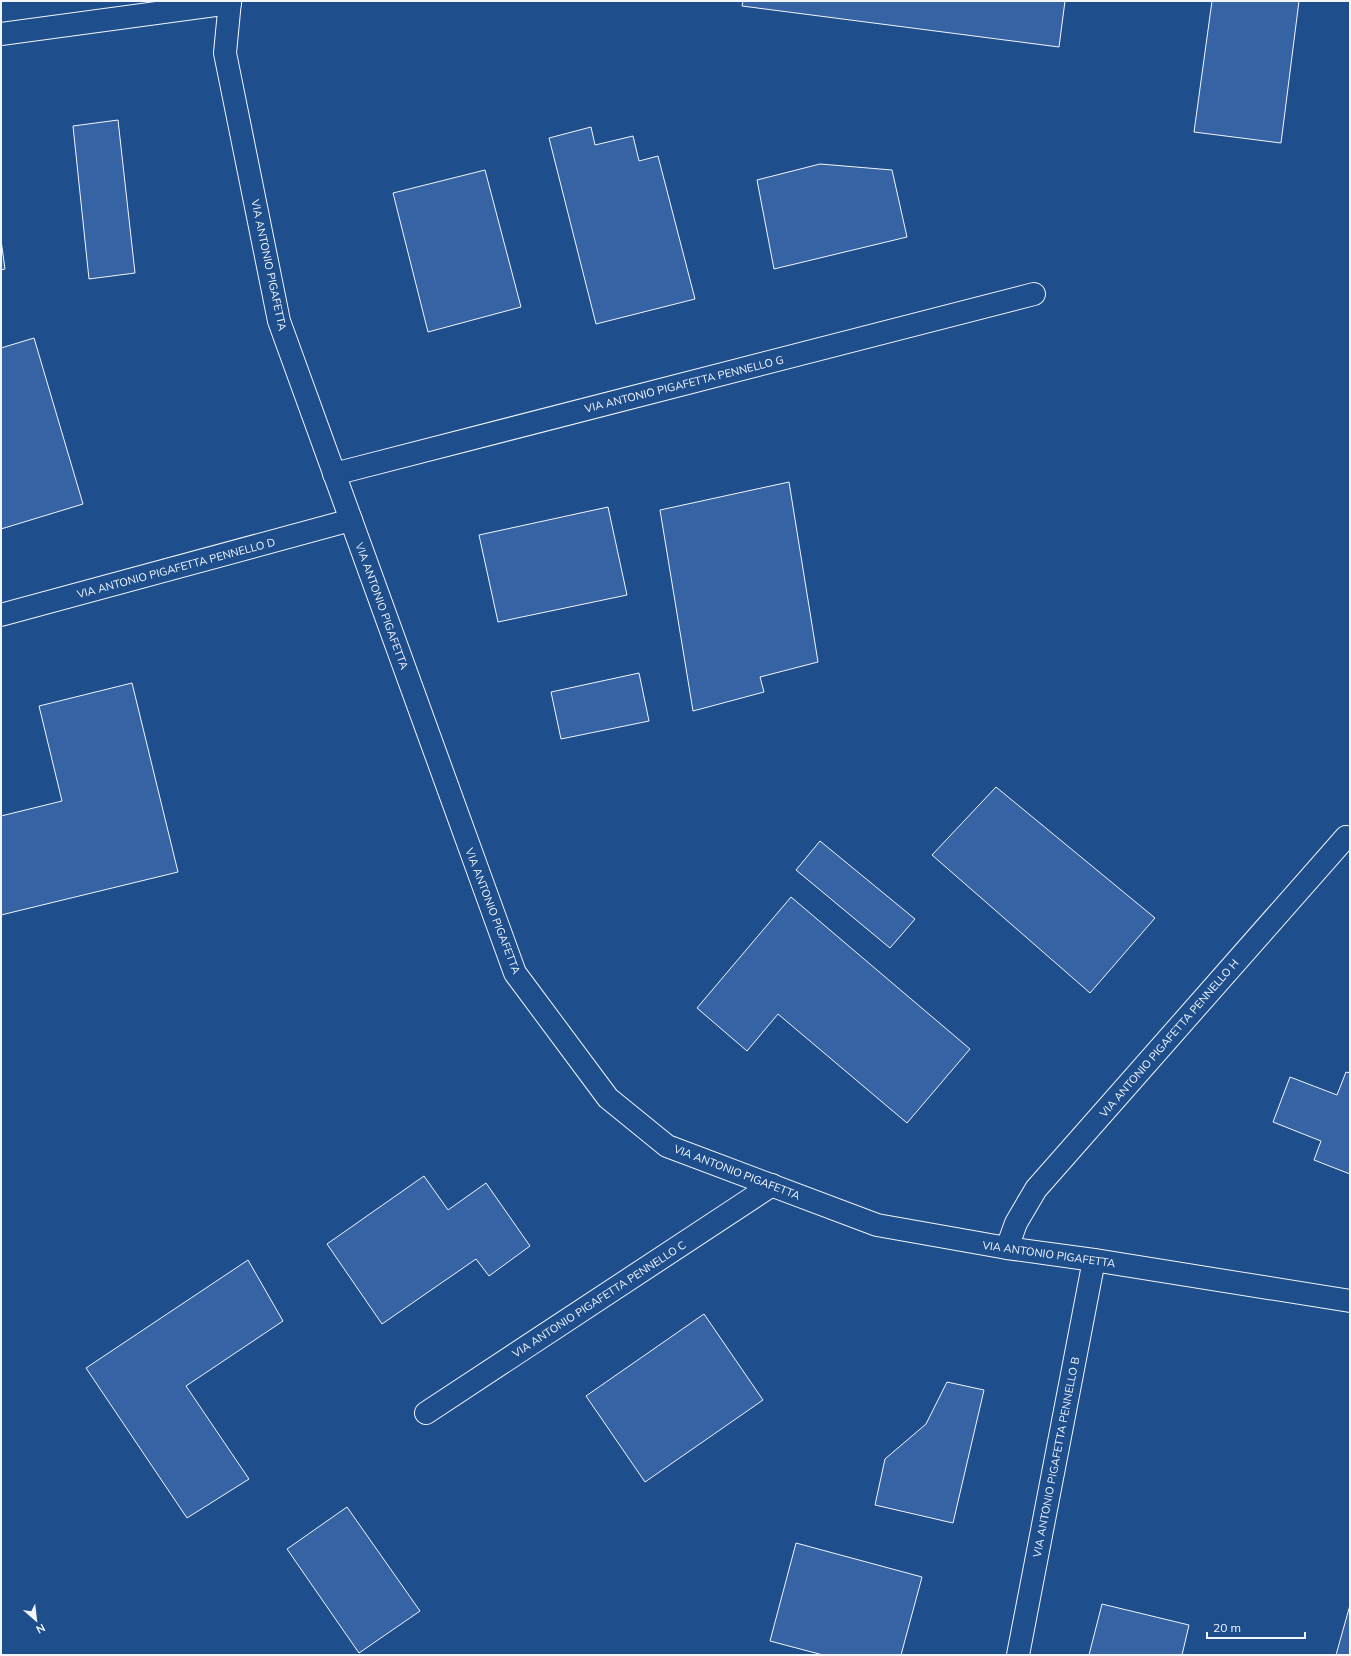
<svg xmlns="http://www.w3.org/2000/svg" width="1351" height="1656" viewBox="0 0 1351 1656" font-family="Mulish,sans-serif">
  <style>
    .building { fill: #3563a3; stroke: #f2f6ff }
    .lines { fill: none; stroke-linecap: round; stroke-linejoin: round }
    .minor-casing { stroke: #f2f6ff; stroke-width: 24 }
    .tertiary-casing { stroke: #f2f6ff; stroke-width: 24 }
    .minor { stroke: #1f4e8c; stroke-width: 22 }
    .tertiary { stroke: #1f4e8c; stroke-width: 22 }
    .labels { text-anchor: middle; stroke-width: 3; stroke-linejoin: round; paint-order: stroke }
    .street-label { font-size: 11px; fill: #f2f6ff; stroke: #1f4e8c }
  </style>
  <rect width="100%" height="100%" fill="#1f4e8c"/>
  <!-- building -->
  <g class="building">
    <path d="M743,1H1065L1059,47L742,6Z"/>
    <path d="M1212,1H1299L1281,143L1194,132Z"/>
    <path d="M118,120L135,273L89,279L73,126Z"/>
    <path d="M591,127L595,145L633,136L639,161L658,156L695,299L596,324L549,138Z"/>
    <path d="M820,164L892,170L907,237L774,269L757,180Z"/>
    <path d="M485,170L521,307L428,332L393,193Z"/>
    <path d="M1,240L5,269L1,270Z"/>
    <path d="M34,338L83,504L1,529V348Z"/>
    <path d="M789,482L818,662L760,677L764,692L693,711L660,510Z"/>
    <path d="M608,507L627,595L498,622L479,535Z"/>
    <path d="M639,673L649,721L561,739L551,692Z"/>
    <path d="M132,683L178,872L1,915V816L62,801L39,706Z"/>
    <path d="M996,787L1155,918L1090,993L932,855Z"/>
    <path d="M820,841L915,919L890,948L796,870Z"/>
    <path d="M791,897L970,1049L907,1123L778,1014L747,1051L697,1008Z"/>
    <path d="M1346,1072L1350,1073V1174L1314,1160L1321,1141L1273,1122L1290,1077L1337,1095Z"/>
    <path d="M424,1176L448,1210L486,1183L530,1246L489,1276L476,1259L382,1324L327,1244Z"/>
    <path d="M248,1260L283,1321L186,1386L249,1479L187,1518L86,1368Z"/>
    <path d="M704,1314L763,1400L645,1482L586,1396Z"/>
    <path d="M947,1382L984,1390L953,1523L875,1505L885,1459L926,1424Z"/>
    <path d="M347,1507L420,1611L359,1653L287,1549Z"/>
    <path d="M796,1543L922,1577L901,1655H823L770,1641Z"/>
    <path d="M1102,1604L1189,1625L1182,1655H1089Z"/>
    <path d="M1350,1605V1655H1336Z"/>
  </g>
  <g class="lines">
    <defs>
      <g id="minor">
        <path d="M1,34L230,3"/>
        <path d="M334,474L1034,294"/>
        <path d="M1,615L351,520"/>
        <path d="M1007,1248L1016,1223L1036,1189L1346,837"/>
        <path d="M426,1413L772,1185"/>
        <path d="M1018,1655L1094,1260"/>
      </g>
      <path id="tertiary" d="M230,1L225,53L279,321L515,973L608,1098L667,1146L877,1225L1007,1248L1094,1260L1350,1301"/>
    </defs>
    <!-- minor casing -->
    <use href="#minor" class="minor-casing"/>
    <!-- tertiary casing -->
    <use href="#tertiary" class="tertiary-casing"/>
    <!-- minor -->
    <use href="#minor" class="minor"/>
    <!-- tertiary -->
    <use href="#tertiary" class="tertiary"/>
  </g>
  <g class="labels">
    <!-- street labels -->
    <g class="street-label">
      <text transform="translate(269 265) rotate(78)" y="4">VIA ANTONIO PIGAFETTA</text>
      <text transform="translate(684 384) rotate(-14)" y="4">VIA ANTONIO PIGAFETTA PENNELLO G</text>
      <text transform="translate(176 568) rotate(-15)" y="4">VIA ANTONIO PIGAFETTA PENNELLO D</text>
      <text transform="translate(382 606) rotate(70)" y="4">VIA ANTONIO PIGAFETTA</text>
      <text transform="translate(493 911) rotate(69)" y="4">VIA ANTONIO PIGAFETTA</text>
      <text transform="translate(1169 1038) rotate(-49)" y="4">VIA ANTONIO PIGAFETTA PENNELLO H</text>
      <text transform="translate(737 1172) rotate(21)" y="4">VIA ANTONIO PIGAFETTA</text>
      <text transform="translate(1049 1254) rotate(8)" y="4">VIA ANTONIO PIGAFETTA</text>
      <text transform="translate(599 1299) rotate(-33)" y="4">VIA ANTONIO PIGAFETTA PENNELLO C</text>
      <text transform="translate(1056 1457) rotate(-79)" y="4">VIA ANTONIO PIGAFETTA PENNELLO B</text>
    </g>
  </g>
  <!-- border -->
  <rect width="1351" height="1656" fill="none" stroke="#f2f6ff" stroke-width="4"/>
  <!-- north arrow -->
  <g transform="translate(36 1620) rotate(152)" stroke="#1f4e8c" stroke-width="3" paint-order="stroke">
  <path d="M0-3L7 15L0 10L-7 15Z" fill="#f2f6ff"/>
  <text y="-6" font-size="11" font-weight="bold" text-anchor="middle" fill="#f2f6ff">N</text>
  </g>
  <!-- scale -->
  <path d="M1207 1632v6h98v-6" fill="none" stroke="#f2f6ff" stroke-width="2"/>
  <text x="1213" y="1632" font-size="12" fill="#f2f6ff" stroke="#1f4e8c" stroke-width="3" paint-order="stroke">20 m</text>
</svg>
